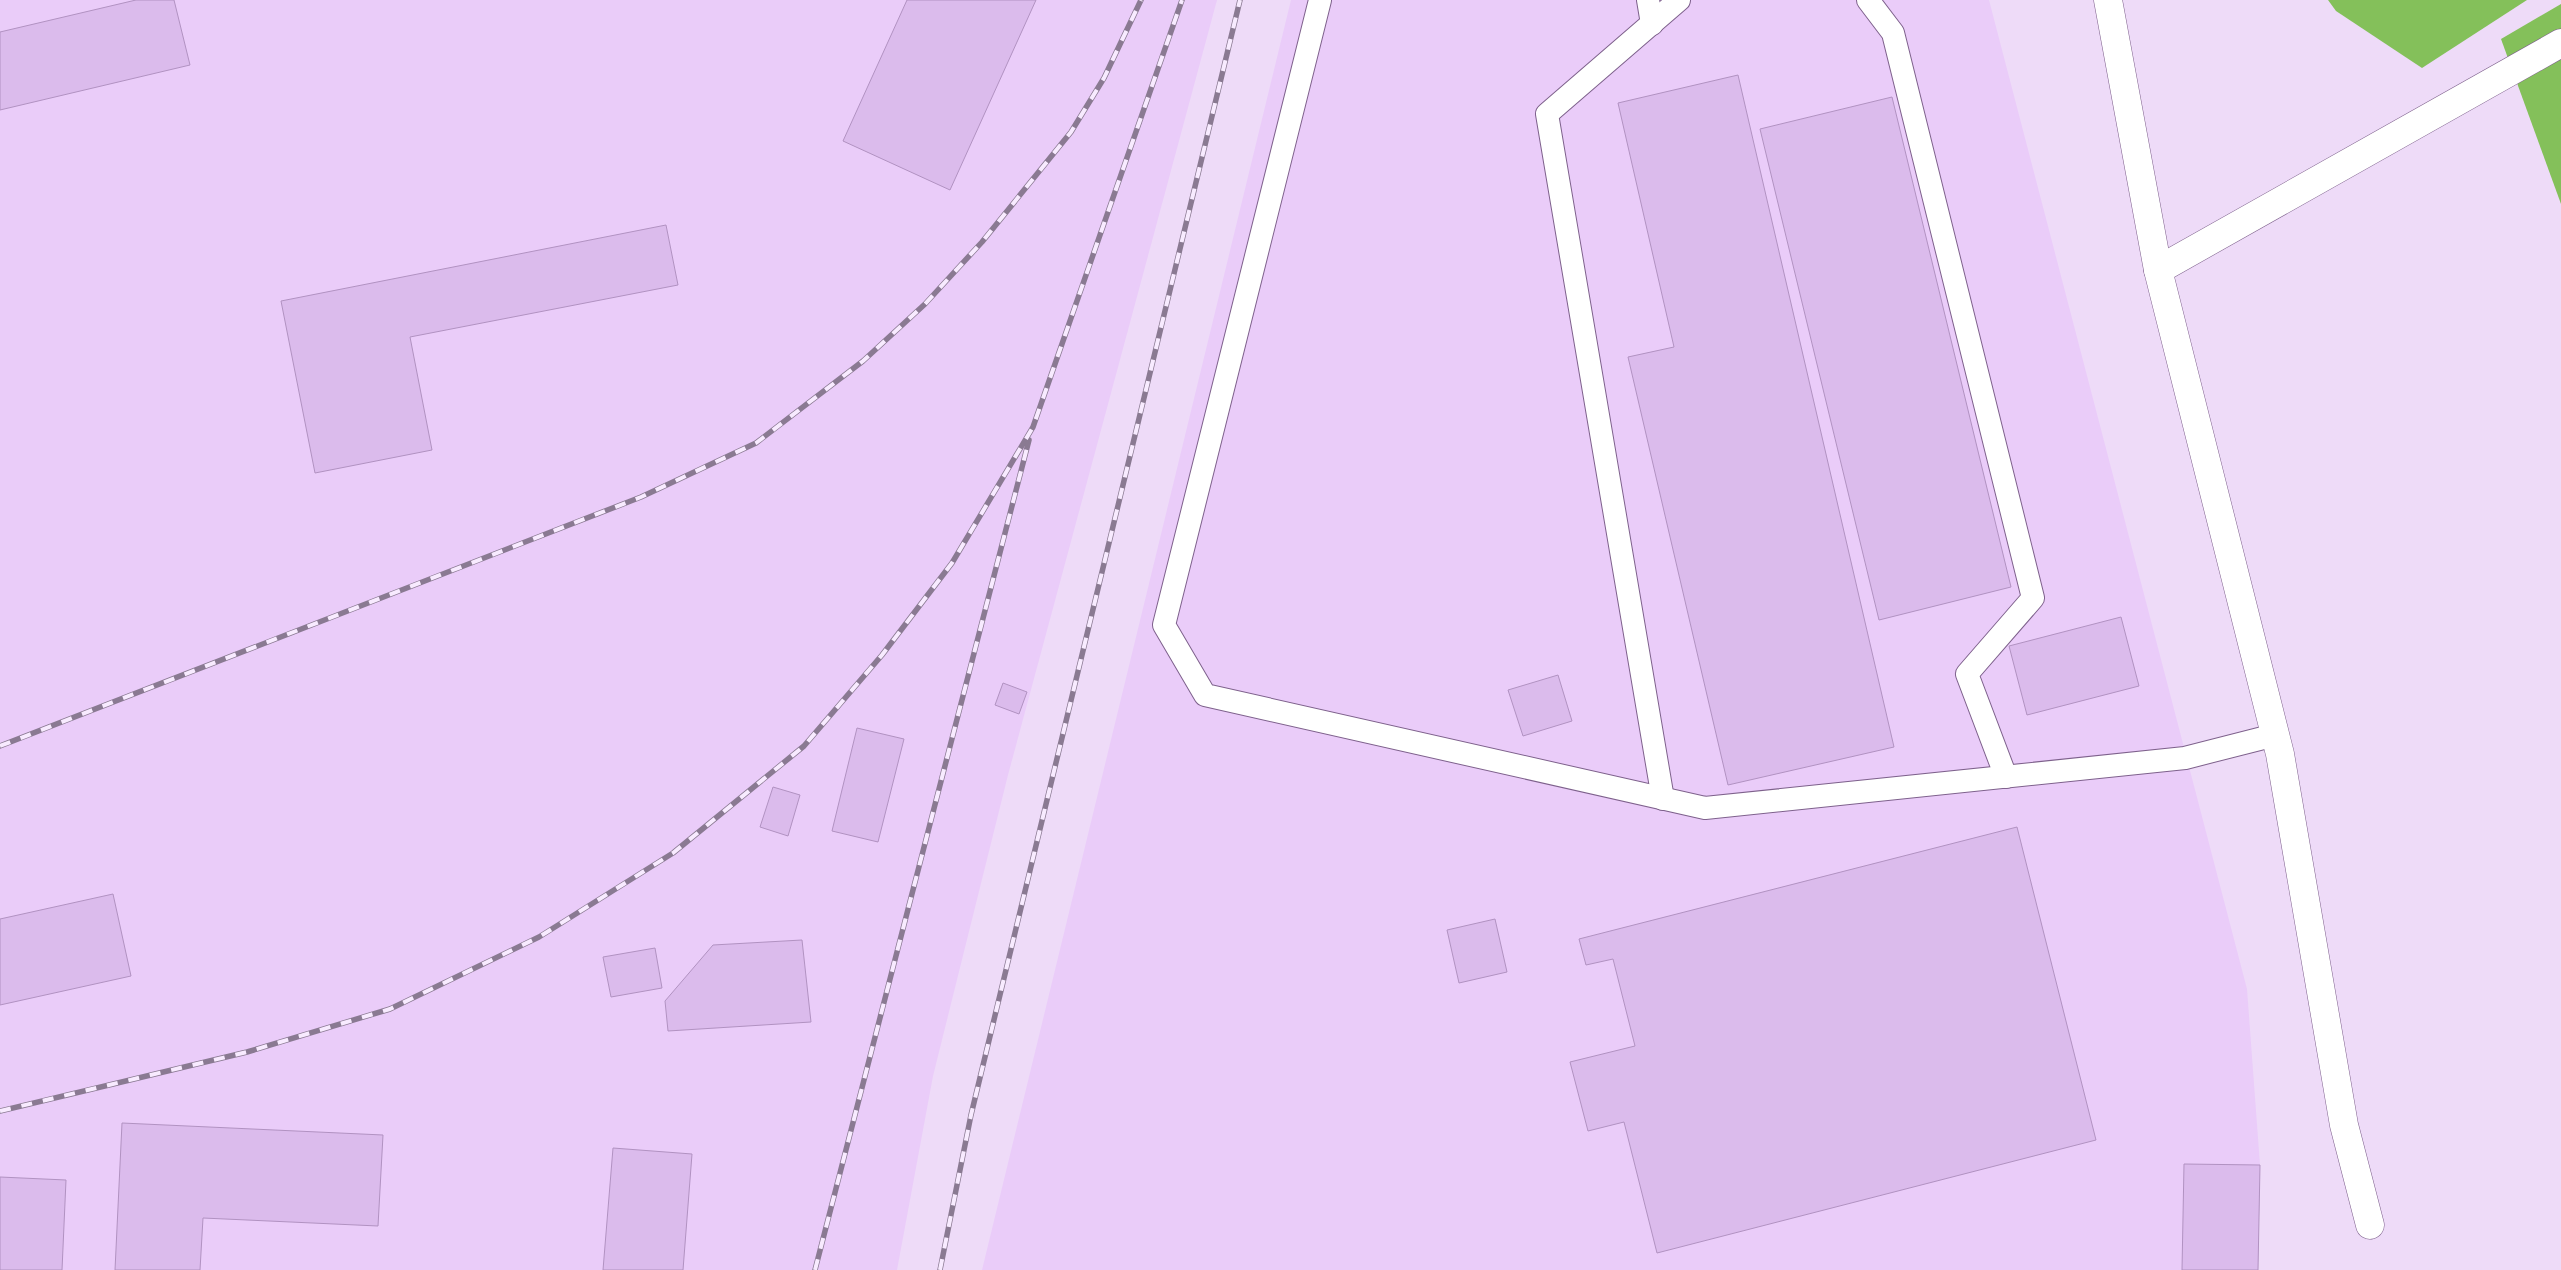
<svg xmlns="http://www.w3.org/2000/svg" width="2561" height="1270" viewBox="0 0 2561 1270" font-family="Raleway,sans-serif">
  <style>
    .built { fill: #eaccf9 }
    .forest { fill: #84c05a }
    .building { fill: #dbbbec; stroke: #b192c1 }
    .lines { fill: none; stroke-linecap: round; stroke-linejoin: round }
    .lane-casing { stroke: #7e618c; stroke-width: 24 }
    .street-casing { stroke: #7e618c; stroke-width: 29 }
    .lane { stroke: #fff; stroke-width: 22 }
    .street { stroke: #fff; stroke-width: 28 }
    .rail-casing { stroke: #8a7a92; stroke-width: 5.5 }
    .rail { stroke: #f8ebff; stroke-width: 4; stroke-dasharray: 11; stroke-linecap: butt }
  </style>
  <rect width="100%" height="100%" fill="#eedbf8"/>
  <!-- built -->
  <g class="built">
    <path d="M0,0H1217L1008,775L933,1076L897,1270H0Z"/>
    <path d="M1291,0H1989L2247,989L2260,1165L2258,1270H982Z"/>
  </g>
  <!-- forest -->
  <g class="forest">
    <path d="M2328,0H2527L2422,68L2336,11Z"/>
    <path d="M2561,4V204L2501,39Z"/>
  </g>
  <!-- building -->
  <g class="building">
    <path d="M136,0H174L190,65L0,110V32Z"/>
    <path d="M907,0H1036L950,190L843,141Z"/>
    <path d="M1738,75L1894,747L1728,785L1628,357L1674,347L1618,103Z"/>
    <path d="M1892,97L2011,587L1879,620L1760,129Z"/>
    <path d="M666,225L678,285L410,337L432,450L315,473L281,301Z"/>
    <path d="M2121,617L2139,686L2027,715L2009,646Z"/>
    <path d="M1558,675L1572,721L1523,736L1508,690Z"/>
    <path d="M1003,683L1027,692L1019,714L995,705Z"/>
    <path d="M857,728L904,739L878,842L832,831Z"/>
    <path d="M773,787L800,795L788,836L760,827Z"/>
    <path d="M2017,827L2096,1140L1657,1253L1624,1122L1588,1131L1570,1062L1635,1046L1613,959L1586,965L1579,939Z"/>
    <path d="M113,894L131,976L0,1005V919Z"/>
    <path d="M1495,919L1507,972L1459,983L1447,930Z"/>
    <path d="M802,940L811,1022L668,1031L665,1001L713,945Z"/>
    <path d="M655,948L662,988L611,997L603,957Z"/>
    <path d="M122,1123L383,1135L378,1226L203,1218L200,1270H115Z"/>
    <path d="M613,1148L692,1154L683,1270H603Z"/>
    <path d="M2184,1164L2260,1165L2258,1270H2182Z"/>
    <path d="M0,1177L66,1180L62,1270H0Z"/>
  </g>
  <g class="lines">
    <defs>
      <g id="lane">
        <path d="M1320,0L1164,625L1205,695L1705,808L2185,758L2275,735"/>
        <path d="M1648,0L1652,24"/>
        <path d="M1868,0L1893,33L2033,598L1967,674L2006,777"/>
        <path d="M1663,799L1547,114L1679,0"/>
      </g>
      <g id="street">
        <path d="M2108,0L2158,270L2280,754L2344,1125L2370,1225"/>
        <path d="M2158,270L2561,43"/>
      </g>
    </defs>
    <!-- lane casing -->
    <use href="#lane" class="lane-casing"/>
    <!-- street casing -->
    <use href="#street" class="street-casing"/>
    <!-- lane -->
    <use href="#lane" class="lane"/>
    <!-- street -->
    <use href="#street" class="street"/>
    <defs>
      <g id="rail">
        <path d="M0,746L641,497L756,443L863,361L925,304L982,242L1071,132L1104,78L1141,0"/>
        <path d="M0,1111L247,1052L390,1009L539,937L673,853L804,746L882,655L952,563L1033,427L1182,0"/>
        <path d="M815,1270L1029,440"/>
        <path d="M940,1270L971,1115L1240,0"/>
      </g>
    </defs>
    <!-- rail casing -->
    <use href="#rail" class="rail-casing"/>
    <!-- rail -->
    <use href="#rail" class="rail"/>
  </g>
</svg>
